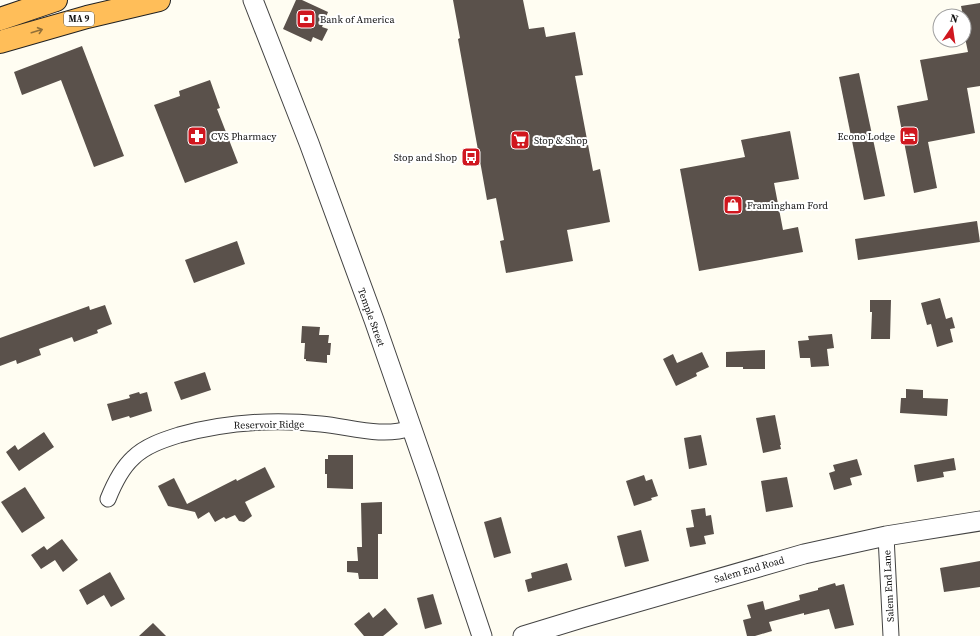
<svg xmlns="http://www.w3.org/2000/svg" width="980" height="636" viewBox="0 0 980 636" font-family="'Source Serif 4',serif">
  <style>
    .building { fill: #5a514b }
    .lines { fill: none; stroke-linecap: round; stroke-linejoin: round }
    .minor-casing { stroke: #434343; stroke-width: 17 }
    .tertiary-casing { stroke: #434343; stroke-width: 21 }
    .trunk-casing { stroke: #212121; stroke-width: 24 }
    .minor { stroke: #fff; stroke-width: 15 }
    .tertiary { stroke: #fff; stroke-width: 19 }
    .trunk { stroke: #ffbe59; stroke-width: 22 }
    .oneway { stroke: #937038 }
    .labels { text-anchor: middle; stroke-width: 4; stroke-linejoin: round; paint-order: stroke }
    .shield { fill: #fff; stroke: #585858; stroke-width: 1 }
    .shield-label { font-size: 9px; font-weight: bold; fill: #101010 }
    .poi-label { font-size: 10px; fill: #101010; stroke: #fff; text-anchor: start }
    .street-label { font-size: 10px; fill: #101010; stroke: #fff }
  </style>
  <rect width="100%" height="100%" fill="#fffdf2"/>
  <!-- building -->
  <g class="building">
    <path d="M296,0H302L328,12L322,27L328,29L322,41L313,37L311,42L283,29Z"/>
    <path d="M453,0H523L529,29L544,27L546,37L575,32L583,75L575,76L593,171L600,169L610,222L567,230L573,261L506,273L500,241L504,240L496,198L487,200L458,39L460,38Z"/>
    <path d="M980,3V86L967,88L975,133L928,142L937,188L914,193L897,106L928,100L920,60L968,52L964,33V16H963L961,6Z"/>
    <path d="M82,46L124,156L94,167L61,80L22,95L14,72Z"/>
    <path d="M859,73L885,196L864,200L839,77Z"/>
    <path d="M210,80L220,108L217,109L238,163L185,183L154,105L180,96L179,91Z"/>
    <path d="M790,131L799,179L774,183L783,230L798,227L803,252L699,271L680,169L745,157L741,140Z"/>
    <path d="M977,221L980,242L858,260L855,239Z"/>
    <path d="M237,241L245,264L194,283L185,260Z"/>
    <path d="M940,298L946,319L952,317L955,328L950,329L953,342L937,347L931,324L927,325L921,303Z"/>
    <path d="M870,300H891L890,339H871L872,312H870Z"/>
    <path d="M105,305L112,324L97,330L98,333L74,342L72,337L39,349L41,355L17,364L16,360L0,366V338L89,306L90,310Z"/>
    <path d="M302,326L320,327L319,335H329L328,343H331L330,355H327V363L306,361V359H304L305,343H301Z"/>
    <path d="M832,334L834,348L827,349L829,366L811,367L810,358H800L798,341L809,340L808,336Z"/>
    <path d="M765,350V369H743V367H726V352Z"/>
    <path d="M702,352L709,367L696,373L697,376L676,386L663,359L673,354L677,363Z"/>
    <path d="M205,372L211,390L181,400L174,382Z"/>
    <path d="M906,389L923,390V398L948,399L947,416L900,413L901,398H906Z"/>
    <path d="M139,392L140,394L147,392L152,411L130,418L129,416L112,421L107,404L130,398L129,395Z"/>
    <path d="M775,415L781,445H780L781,449L763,453L756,418Z"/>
    <path d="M44,432L54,447L19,471L6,452L15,445L18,450Z"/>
    <path d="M701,435L707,465L689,469L684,438Z"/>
    <path d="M328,455H353V489L327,488V474H325V459H328Z"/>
    <path d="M954,458L956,470L943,472L944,477L917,482L914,465Z"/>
    <path d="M857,459L862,475L850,478L852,485L834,490L829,473L835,471L833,465Z"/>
    <path d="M265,467L275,487L245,502L252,516L244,522L239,521L235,515L226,519L224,517L215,522L209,512L198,519L195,512L168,506L158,486L174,478L187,504L236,479L237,481Z"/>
    <path d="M644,475L646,481L652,479L658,496L651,498L652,500L634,506L626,481Z"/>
    <path d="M787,477L793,507L766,512L761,481Z"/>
    <path d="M25,487L45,518L22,533L1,502Z"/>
    <path d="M382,502V534H378V579H359L358,573L347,572V561H358L357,547H362L361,503Z"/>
    <path d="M705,508L706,516L711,515L714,534L704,536L706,544L690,547L686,528L694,527L691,510Z"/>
    <path d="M501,517L511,553L494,558L484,522Z"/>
    <path d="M641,530L649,561L625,567L617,536Z"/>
    <path d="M62,539L78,560L63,572L55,560L41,569L31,555L44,546L47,550Z"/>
    <path d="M980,561V587L944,592L940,568Z"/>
    <path d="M567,563L572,580L528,592L525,580L532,578L531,573Z"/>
    <path d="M110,572L125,599L111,607L104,595L87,605L79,590Z"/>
    <path d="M835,583L836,586L844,584L854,625L835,629L829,609L804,615V613L769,622L772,631L755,636H747L743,620L751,618L747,605L763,601L765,610L800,600L799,595L818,590V588Z"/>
    <path d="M433,594L442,624L425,629L417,598Z"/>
    <path d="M385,608L398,624L383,636H364L354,624L369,612L373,618Z"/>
    <path d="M153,623L166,636H139Z"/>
  </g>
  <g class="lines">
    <defs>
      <g id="minor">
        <path d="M108,499C114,484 121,469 133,458C145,446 163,440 179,435C226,422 273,419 321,424C351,427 382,438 411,428"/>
        <path d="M886,536L891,636"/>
      </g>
      <g id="tertiary">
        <path d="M253,0L309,143L374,320L428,475L482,636"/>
        <path d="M523,636L582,618L804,554L886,536L980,521"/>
      </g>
      <g id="trunk">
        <path d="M0,19L56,0"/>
        <path d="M0,42L87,17L159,0"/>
      </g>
    </defs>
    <!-- minor casing -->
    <use href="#minor" class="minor-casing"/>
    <!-- tertiary casing -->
    <use href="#tertiary" class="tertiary-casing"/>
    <!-- trunk casing -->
    <use href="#trunk" class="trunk-casing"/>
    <!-- minor -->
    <use href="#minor" class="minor"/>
    <!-- tertiary -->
    <use href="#tertiary" class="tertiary"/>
    <!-- trunk -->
    <use href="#trunk" class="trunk"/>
  </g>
  <!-- one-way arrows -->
  <defs><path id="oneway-shaft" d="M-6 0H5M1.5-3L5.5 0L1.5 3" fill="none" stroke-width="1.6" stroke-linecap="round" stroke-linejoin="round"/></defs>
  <use class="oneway" href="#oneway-shaft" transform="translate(37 31) rotate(-17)"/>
  <!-- icons -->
  <defs>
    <symbol id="bank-square" viewBox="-11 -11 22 22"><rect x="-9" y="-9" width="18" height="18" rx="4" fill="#d0171f" stroke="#fff"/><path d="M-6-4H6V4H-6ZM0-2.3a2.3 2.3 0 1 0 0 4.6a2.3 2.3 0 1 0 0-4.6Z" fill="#fff"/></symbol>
    <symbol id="pharmacy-square" viewBox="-11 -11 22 22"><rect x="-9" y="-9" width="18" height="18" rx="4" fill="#d0171f" stroke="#fff"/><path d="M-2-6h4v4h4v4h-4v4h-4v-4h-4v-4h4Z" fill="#fff"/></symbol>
    <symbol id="hotel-square" viewBox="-11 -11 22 22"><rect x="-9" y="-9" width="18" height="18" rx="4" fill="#d0171f" stroke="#fff"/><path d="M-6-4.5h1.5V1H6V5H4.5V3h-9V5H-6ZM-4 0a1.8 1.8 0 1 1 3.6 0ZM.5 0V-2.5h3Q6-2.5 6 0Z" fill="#fff"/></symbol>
    <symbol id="supermarket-square" viewBox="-11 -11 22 22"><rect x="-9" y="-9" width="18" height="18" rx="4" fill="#d0171f" stroke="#fff"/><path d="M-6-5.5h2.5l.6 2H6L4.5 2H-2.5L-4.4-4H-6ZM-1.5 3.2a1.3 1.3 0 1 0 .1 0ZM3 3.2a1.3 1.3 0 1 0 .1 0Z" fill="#fff"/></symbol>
    <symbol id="bus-square" viewBox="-11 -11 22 22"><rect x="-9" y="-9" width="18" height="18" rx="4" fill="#d0171f" stroke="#fff"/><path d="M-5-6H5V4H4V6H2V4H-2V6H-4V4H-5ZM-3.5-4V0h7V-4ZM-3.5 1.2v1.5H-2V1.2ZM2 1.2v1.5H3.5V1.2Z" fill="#fff"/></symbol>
    <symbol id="shop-square" viewBox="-11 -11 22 22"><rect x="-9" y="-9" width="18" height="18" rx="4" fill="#d0171f" stroke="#fff"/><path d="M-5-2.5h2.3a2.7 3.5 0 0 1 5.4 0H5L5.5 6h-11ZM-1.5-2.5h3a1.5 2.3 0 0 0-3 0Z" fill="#fff"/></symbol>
  </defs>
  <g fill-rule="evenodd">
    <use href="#bank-square" x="295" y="8" width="22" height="22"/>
    <use href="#pharmacy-square" x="186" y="125" width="22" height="22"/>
    <use href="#hotel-square" x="898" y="125" width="22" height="22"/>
    <use href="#supermarket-square" x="509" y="129" width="22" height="22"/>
    <use href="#bus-square" x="460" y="146" width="22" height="22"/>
    <use href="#shop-square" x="722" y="194" width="22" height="22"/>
  </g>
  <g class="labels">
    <!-- shield labels -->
    <rect class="shield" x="64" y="12" width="30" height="14" rx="3"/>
    <g class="shield-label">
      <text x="79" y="22">MA 9</text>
    </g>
    <!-- poi labels -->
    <g class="poi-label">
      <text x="320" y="23">Bank of America</text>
      <text x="211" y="140">CVS Pharmacy</text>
      <text x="895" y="140" text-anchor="end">Econo Lodge</text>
      <text x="534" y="144">Stop &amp; Shop</text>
      <text x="457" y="161" text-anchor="end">Stop and Shop</text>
      <text x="747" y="209">Framingham Ford</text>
    </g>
    <!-- street labels -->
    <g class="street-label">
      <text transform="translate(372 317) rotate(70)" y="4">Temple Street</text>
      <text transform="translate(269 424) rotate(-1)" y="4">Reservoir Ridge</text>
      <text transform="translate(749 569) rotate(-16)" y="4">Salem End Road</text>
      <text transform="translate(888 586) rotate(-93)" y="4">Salem End Lane</text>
    </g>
  </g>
  <!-- north arrow -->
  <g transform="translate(952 28) rotate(13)"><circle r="19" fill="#ffffff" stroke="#9f9f9f"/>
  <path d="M0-3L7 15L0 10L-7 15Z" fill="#d0171f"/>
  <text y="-6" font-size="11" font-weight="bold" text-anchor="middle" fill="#101010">N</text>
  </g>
</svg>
